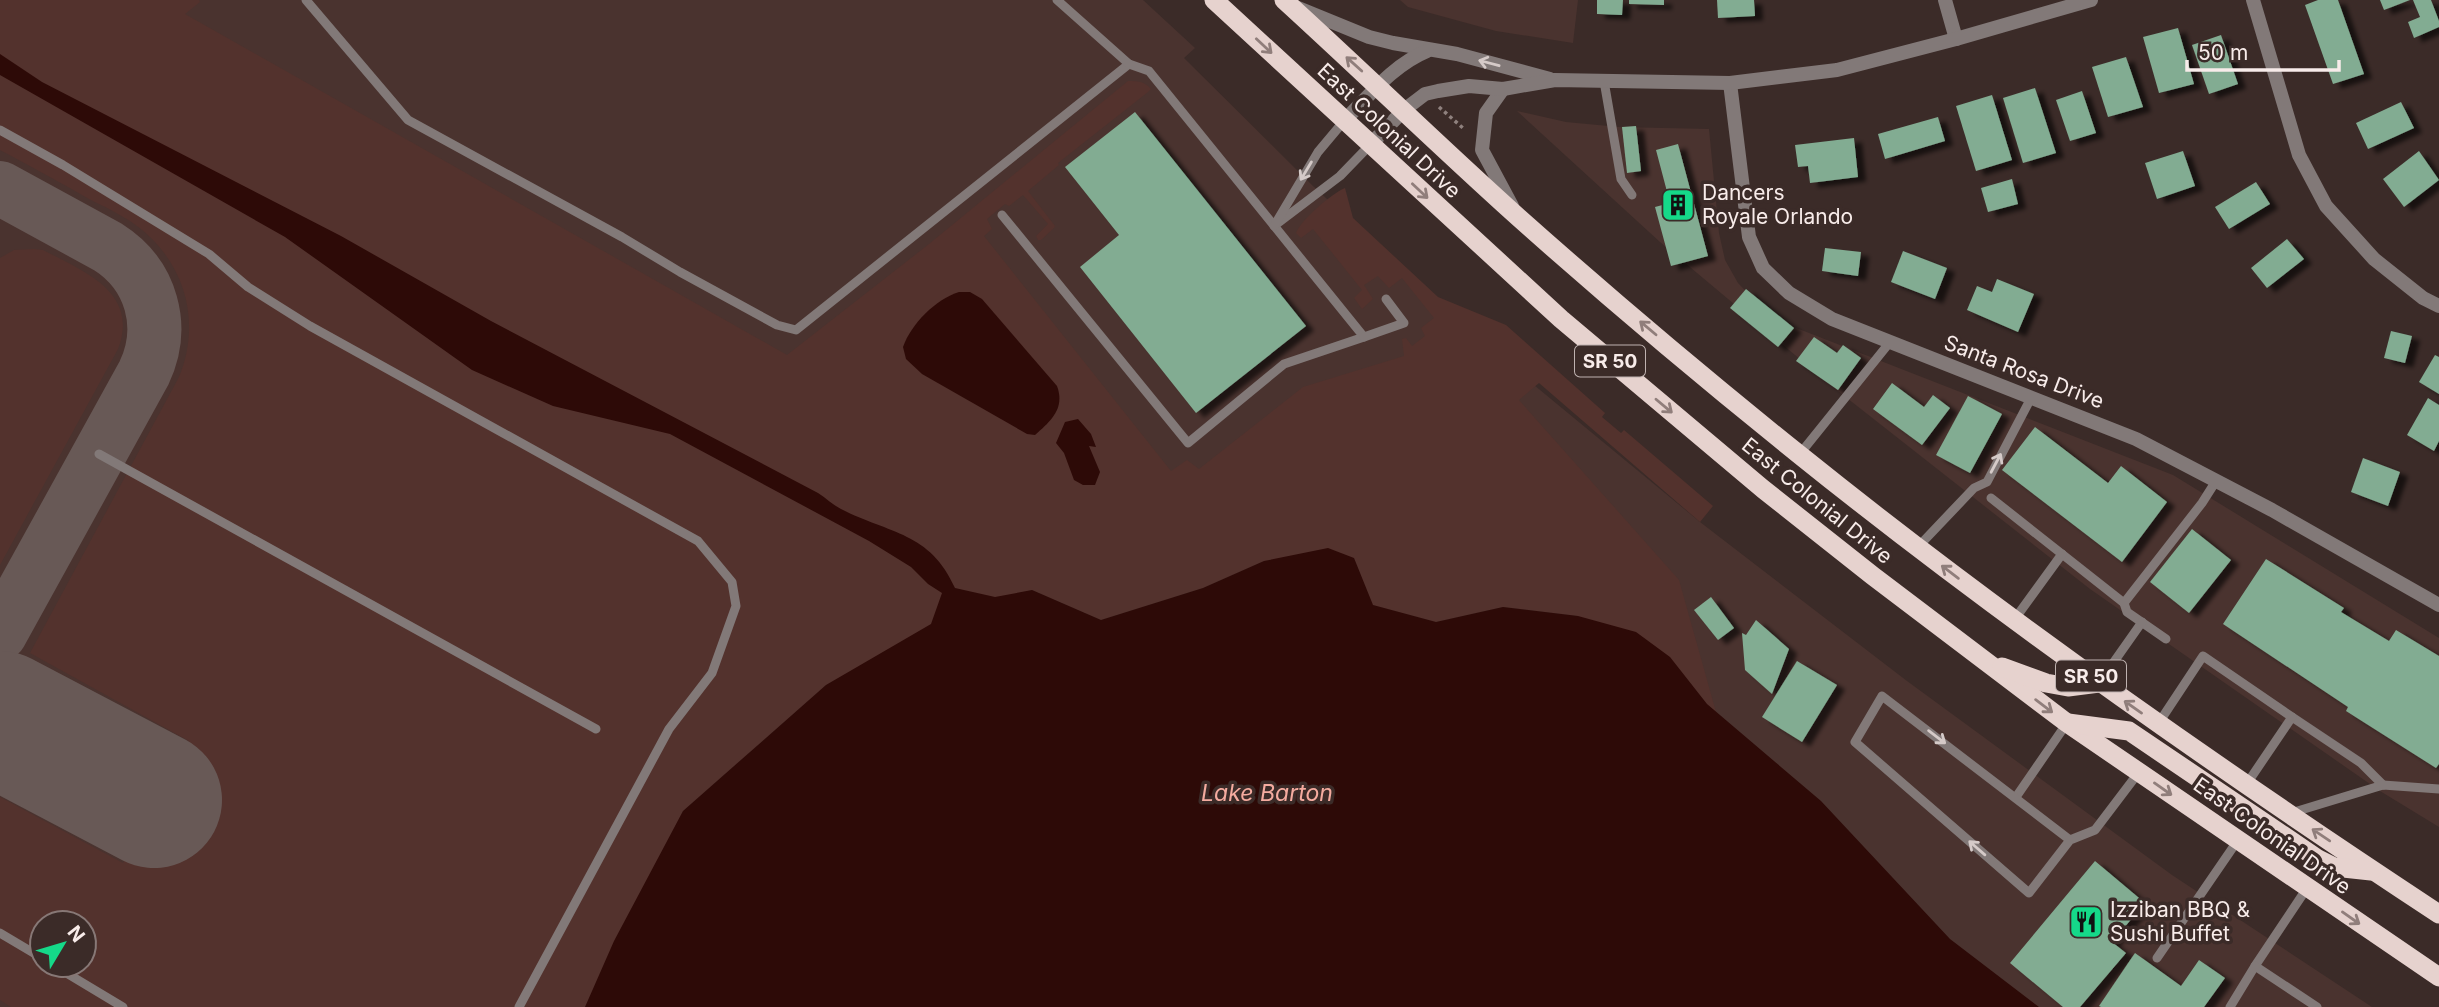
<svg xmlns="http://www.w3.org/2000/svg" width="2439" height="1007" viewBox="0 0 2439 1007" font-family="Inter,sans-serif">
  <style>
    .built { fill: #4a332f; fill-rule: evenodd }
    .green { fill: #53322d; fill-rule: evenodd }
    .water { fill: #2d0a07 }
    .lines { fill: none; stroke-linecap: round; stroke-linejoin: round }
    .taxiway { stroke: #685956; stroke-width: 54 }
    .runway { stroke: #685956; stroke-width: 136 }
    .building { fill: #82ac92; filter: url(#shadow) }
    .path { stroke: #8f817e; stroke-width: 3.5; stroke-dasharray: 3.5 3.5; stroke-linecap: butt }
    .service { stroke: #827978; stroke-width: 9 }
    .minor { stroke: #827978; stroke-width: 14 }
    .tertiary { stroke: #827978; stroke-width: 14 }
    .trunk { stroke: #e6d2ce; stroke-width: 19 }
    .oneway { stroke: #907e7b }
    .oneway2 { stroke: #d5cac8 }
    .labels { text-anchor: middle; stroke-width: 7; stroke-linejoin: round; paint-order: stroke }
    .shield { fill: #3b2b28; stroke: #bfb2b0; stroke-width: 2 }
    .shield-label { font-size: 19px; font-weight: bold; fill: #f8ecea }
    .street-label { font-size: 21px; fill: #f8ecea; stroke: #3b2b28 }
    .poi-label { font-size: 21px; fill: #f8ecea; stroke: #3b2b28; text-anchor: start }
    .water-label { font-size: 23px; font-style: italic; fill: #f4ab9f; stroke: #3b2b28 }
  </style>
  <defs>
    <filter id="shadow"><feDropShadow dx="8" dy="4.5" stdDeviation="2" flood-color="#0009"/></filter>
  </defs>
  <rect width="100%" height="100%" fill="#3b2b28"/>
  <!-- built -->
  <g class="built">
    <path d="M0,0H1143L1195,48L1184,58L1313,186L1471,333L1700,522L1907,681L2172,875L2372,1007H0ZM42,923H84V965H42Z"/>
    <path d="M1400,0H1578L1573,43L1496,31L1408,7Z"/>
    <path d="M1517,111L1566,122L1619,127L1709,129L1719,233L1725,260L1738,283L1760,306L1786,324L2173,475L2439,638V827L2380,791L2090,589L1838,391L1660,242Z"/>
  </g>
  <!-- green -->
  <g class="green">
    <path d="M0,0H199L200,2L185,14L787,355L929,244L1128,81C1138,81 1144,81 1151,89L1148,92L1058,163L1059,165L1028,191L1055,226L1054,228L1041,240H1038L1036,236L1048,224L1023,195L1009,206L1005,204L987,219L992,229L984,236L1171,471L1187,460L1199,469L1303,387L1404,356L1402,339L1406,338L1412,346L1425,336L1421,328L1434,318L1402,278L1389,288L1378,276L1364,285L1373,299L1362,309L1354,298L1362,290L1313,229L1301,238L1296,233C1301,220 1331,194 1345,188L1353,218L1438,297L1506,325L1605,413L1602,417L1621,433L1624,430L1713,506L1700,522L1539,383L1519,400L1679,580L1716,712L1578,616L1503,607L1436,622L1372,605L1354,558L1264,561L1203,588L1101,620L1032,590L958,608L877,658L826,685L683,811L585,1007H11L0,1000V797L123,863L189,741L30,653L179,377C199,329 189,276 152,239C135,221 111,210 89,199C60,182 30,166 0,150ZM42,923H84V965H42Z"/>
    <path d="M34,249L43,250C83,271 140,292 118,349L0,565V258L14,250Z"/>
  </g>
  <!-- water -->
  <g class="water">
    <path d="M0,54L42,82L341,236L491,321L818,493C826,498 833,505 841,509C890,534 930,532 955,588L995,597L1032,590L1101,620L1203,588L1264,561L1328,548L1354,558L1373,605L1436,622L1503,607L1578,616L1636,632L1670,657L1707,704L1821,801L1950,939L2039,1007H585L614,941L683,811L826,685L931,624L942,593L928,584L911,567L869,541L670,434L553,406L472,370L285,237L0,75Z"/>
    <path d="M959,292H970L982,299L1057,386C1065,408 1052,420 1035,435L1027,434L922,374L906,359L903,347C911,324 936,299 959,292Z"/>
    <path d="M1078,419L1091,434L1096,447L1089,446L1100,472L1095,485H1083L1074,480L1064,453L1056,443L1065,422Z"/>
  </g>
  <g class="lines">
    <!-- taxiway -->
    <path class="taxiway" d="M0,188L108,247C152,275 166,327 144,373L0,634"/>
    <!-- runway -->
    <path class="runway" d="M0,719L154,800"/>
  </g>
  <!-- building -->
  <g class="building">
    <path d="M1597,0H1623L1622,15L1597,14Z"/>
    <path d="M1629,0H1664V5L1629,4Z"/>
    <path d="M1717,0H1754L1755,16L1718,18Z"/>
    <path d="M2318,0H2338L2364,74L2333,84L2305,5Z"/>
    <path d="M2380,0H2410L2384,10Z"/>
    <path d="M2413,0H2431L2439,21V27L2414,38L2408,22L2420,17Z"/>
    <path d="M2178,28L2194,84L2159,93L2143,37Z"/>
    <path d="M2221,35L2238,84L2209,94L2192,45Z"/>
    <path d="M2126,57L2143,107L2108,117L2092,67Z"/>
    <path d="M2035,88L2056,153L2023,163L2003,98Z"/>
    <path d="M2082,91L2096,133L2070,141L2056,100Z"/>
    <path d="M1992,95L2012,160L1976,171L1956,106Z"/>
    <path d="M2401,102L2414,128L2368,149L2356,123Z"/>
    <path d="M1135,112L1306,326L1196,413L1080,267L1119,235L1065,167Z"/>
    <path d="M1938,117L1945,141L1885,159L1878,134Z"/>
    <path d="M1636,126L1641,171L1627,173L1622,127Z"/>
    <path d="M1854,138L1858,177L1810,183L1808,166L1798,167L1795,145Z"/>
    <path d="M1678,144L1708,256L1671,266L1655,207L1670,203L1656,150Z"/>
    <path d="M2183,151L2195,186L2157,199L2145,163Z"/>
    <path d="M2419,151L2439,180L2404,207L2383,179Z"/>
    <path d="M2012,179L2018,204L1988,212L1981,188Z"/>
    <path d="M2256,182L2270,204L2229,229L2215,207Z"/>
    <path d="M2287,239L2304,259L2267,288L2251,268Z"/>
    <path d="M1825,248L1861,252L1858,276L1822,271Z"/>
    <path d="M1903,251L1947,268L1935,299L1891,282Z"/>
    <path d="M1997,279L2034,294L2018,332L1967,310L1977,286L1992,292Z"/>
    <path d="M1746,289L1794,328L1778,347L1730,308Z"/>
    <path d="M2391,331L2412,336L2405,363L2384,358Z"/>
    <path d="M1814,337L1837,353L1843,345L1861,358L1838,390L1796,361Z"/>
    <path d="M2435,355L2439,357V394L2419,382Z"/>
    <path d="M1892,383L1924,407L1933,395L1950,408L1922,445L1873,409Z"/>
    <path d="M1968,396L2002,414L1970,473L1936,455Z"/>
    <path d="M2428,398L2439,405V441L2434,451L2407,435Z"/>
    <path d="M2035,427L2108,483L2121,466L2167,502L2122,562L2002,470Z"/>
    <path d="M2363,458L2400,472L2388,506L2351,492Z"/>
    <path d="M2192,529L2231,560L2189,613L2150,582Z"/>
    <path d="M2266,559L2344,608L2341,612L2389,641L2396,630L2439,656V764L2436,768L2346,711L2348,707L2223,624Z"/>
    <path d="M1711,597L1734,628L1718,640L1694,610Z"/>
    <path d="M1756,620L1789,649L1772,694L1745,670L1742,633L1746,635Z"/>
    <path d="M1797,661L1837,685L1802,742L1762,717Z"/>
    <path d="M2095,861L2145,903L2112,942L2126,953L2080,1007H2063L2010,963Z"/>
    <path d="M2135,953L2181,986L2199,960L2225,978L2204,1007H2101L2099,1006Z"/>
  </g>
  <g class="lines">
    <!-- path -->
    <path class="path" d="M1439,107L1464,129"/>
    <!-- service -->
    <g class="service">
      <path d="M306,0L408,120L622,237L680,272L777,325L796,330L1129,64"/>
      <path d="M1604,81L1621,179L1632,195"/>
      <path d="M0,130L63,165L209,254L248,287L310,326L698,541L732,582L736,606L712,673L669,729L519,1007"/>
      <path d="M1002,215L1188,443L1284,364L1364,337L1149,71L1129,64L1057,0"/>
      <path d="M1278,223L1340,176L1370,145"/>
      <path d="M1274,226L1318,152L1344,121"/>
      <path d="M1364,337L1404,323L1386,299"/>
      <path d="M99,454L596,729"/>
      <path d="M1799,455L1890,342"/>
      <path d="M1991,498L2124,603"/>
      <path d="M1917,548L1974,488L1987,482L2031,398"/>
      <path d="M2014,620L2062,554"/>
      <path d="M2166,639L2127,612L2124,603L2202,503L2216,481"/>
      <path d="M2099,683L2142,622"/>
      <path d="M2292,717L2361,763L2383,785"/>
      <path d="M2158,724L2203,656L2292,717L2246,785"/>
      <path d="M2016,797L2067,723"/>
      <path d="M2291,813L2383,785L2439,789"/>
      <path d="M2070,840L1882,696L1855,742L2029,893L2070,840L2095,830L2139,772"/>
      <path d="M2307,888L2255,966L2317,1007"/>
      <path d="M0,933L42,958"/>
      <path d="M2157,958L2238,840"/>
      <path d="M53,965L123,1007"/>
      <path d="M2230,1007L2255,966"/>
    </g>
    <!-- minor -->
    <g class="minor">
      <path d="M1945,0L1956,39"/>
      <path d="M2253,0L2299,155L2326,206L2374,259L2423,298L2439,306"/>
      <path d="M1730,83L1749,237L1763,268L1789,293L1832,319L2136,439L2272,510L2439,605"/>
    </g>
    <!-- tertiary -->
    <g class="tertiary">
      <path d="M1298,8L1369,37L1393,43L1457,54L1550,79"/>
      <path d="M1503,89L1486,113L1482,150L1512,206"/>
      <path d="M1344,121C1370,95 1393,65 1427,51"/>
      <path d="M1370,145L1404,110L1425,94L1438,91L1469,86L1503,89L1555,80L1730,83L1837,70L1956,39L2091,0"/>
    </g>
    <!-- trunk -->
    <g class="trunk">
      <path d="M1214,0L1561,319L1763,489L1873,576L2067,723L2439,977"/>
      <path d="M1284,0C1363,72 1439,146 1518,217C1610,299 1705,379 1801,456C2005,620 2220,770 2439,914"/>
      <path d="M2002,667L2046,683L2068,687L2099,683"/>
      <path d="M2068,723L2129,731L2318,859L2334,867L2371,871"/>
    </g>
  </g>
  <!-- one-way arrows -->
  <defs><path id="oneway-shaft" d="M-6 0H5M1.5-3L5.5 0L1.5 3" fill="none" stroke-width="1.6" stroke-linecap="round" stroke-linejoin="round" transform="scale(1.75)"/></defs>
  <g class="oneway">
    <use href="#oneway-shaft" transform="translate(1264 46) rotate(43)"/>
    <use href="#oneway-shaft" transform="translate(1354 64) rotate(-138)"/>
    <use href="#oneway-shaft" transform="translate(1420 191) rotate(43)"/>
    <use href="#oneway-shaft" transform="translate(1648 328) rotate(-140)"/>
    <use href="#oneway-shaft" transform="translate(1664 406) rotate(40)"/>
    <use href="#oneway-shaft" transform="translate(1950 572) rotate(-143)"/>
    <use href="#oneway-shaft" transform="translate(2044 706) rotate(37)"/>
    <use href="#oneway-shaft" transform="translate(2133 707) rotate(-145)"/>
    <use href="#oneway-shaft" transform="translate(2163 789) rotate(35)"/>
    <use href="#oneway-shaft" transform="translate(2321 835) rotate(-146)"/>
    <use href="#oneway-shaft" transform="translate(2351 918) rotate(35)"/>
  </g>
  <g class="oneway2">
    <use href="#oneway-shaft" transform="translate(1489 63) rotate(-165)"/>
    <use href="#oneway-shaft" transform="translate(1306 171) rotate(121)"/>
    <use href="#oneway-shaft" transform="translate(1996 463) rotate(-62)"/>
    <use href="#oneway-shaft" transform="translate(1937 737) rotate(37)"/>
    <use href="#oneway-shaft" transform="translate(1977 848) rotate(-139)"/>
  </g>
  <!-- icons -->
  <defs>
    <symbol id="building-square" viewBox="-11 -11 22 22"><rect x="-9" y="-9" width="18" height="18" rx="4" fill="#15d989" stroke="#3b2b28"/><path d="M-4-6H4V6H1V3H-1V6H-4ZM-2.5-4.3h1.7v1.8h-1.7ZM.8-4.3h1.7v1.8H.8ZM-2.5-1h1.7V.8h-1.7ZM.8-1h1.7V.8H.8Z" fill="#111"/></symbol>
    <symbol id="restaurant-square" viewBox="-11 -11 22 22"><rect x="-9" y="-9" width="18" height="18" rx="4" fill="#15d989" stroke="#3b2b28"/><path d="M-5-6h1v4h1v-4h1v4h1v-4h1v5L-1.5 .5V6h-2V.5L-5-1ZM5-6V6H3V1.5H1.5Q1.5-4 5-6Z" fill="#111"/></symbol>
  </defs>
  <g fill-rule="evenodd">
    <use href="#building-square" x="1659" y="186" width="38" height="38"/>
    <use href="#restaurant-square" x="2067" y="903" width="38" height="38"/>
  </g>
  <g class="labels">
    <!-- shield labels -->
    <g class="shield">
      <rect x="1575" y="345.5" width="70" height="31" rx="5"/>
      <rect x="2056" y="660.5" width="70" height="31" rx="5"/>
    </g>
    <g class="shield-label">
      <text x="1610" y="368">SR 50</text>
      <text x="2091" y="683">SR 50</text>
    </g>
    <!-- street labels -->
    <g class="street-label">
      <text transform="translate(1389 131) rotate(43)" y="7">East Colonial Drive</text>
      <text transform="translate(2024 372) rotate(21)" y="7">Santa Rosa Drive</text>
      <text transform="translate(1817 501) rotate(39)" y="7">East Colonial Drive</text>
      <text transform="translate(2272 836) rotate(35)" y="7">East Colonial Drive</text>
    </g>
    <!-- poi labels -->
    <g class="poi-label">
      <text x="1702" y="200">Dancers<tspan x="1702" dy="24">Royale Orlando</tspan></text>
      <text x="2110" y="917">Izziban BBQ &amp;<tspan x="2110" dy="24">Sushi Buffet</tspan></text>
    </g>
    <!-- water labels -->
    <g class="water-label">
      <text x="1267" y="801">Lake Barton</text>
    </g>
  </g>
  <!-- north arrow -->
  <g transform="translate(63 944) rotate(52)"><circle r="33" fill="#3b2b28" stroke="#877876" stroke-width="2"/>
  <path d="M0-5L12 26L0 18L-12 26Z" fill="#15d989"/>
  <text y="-10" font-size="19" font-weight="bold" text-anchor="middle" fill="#f8ecea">N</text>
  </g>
  <!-- scale -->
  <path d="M2187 60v10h152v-10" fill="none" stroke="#f8ecea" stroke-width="3.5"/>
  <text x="2198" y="60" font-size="21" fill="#f8ecea" stroke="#3b2b28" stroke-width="5" paint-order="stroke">50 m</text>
</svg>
